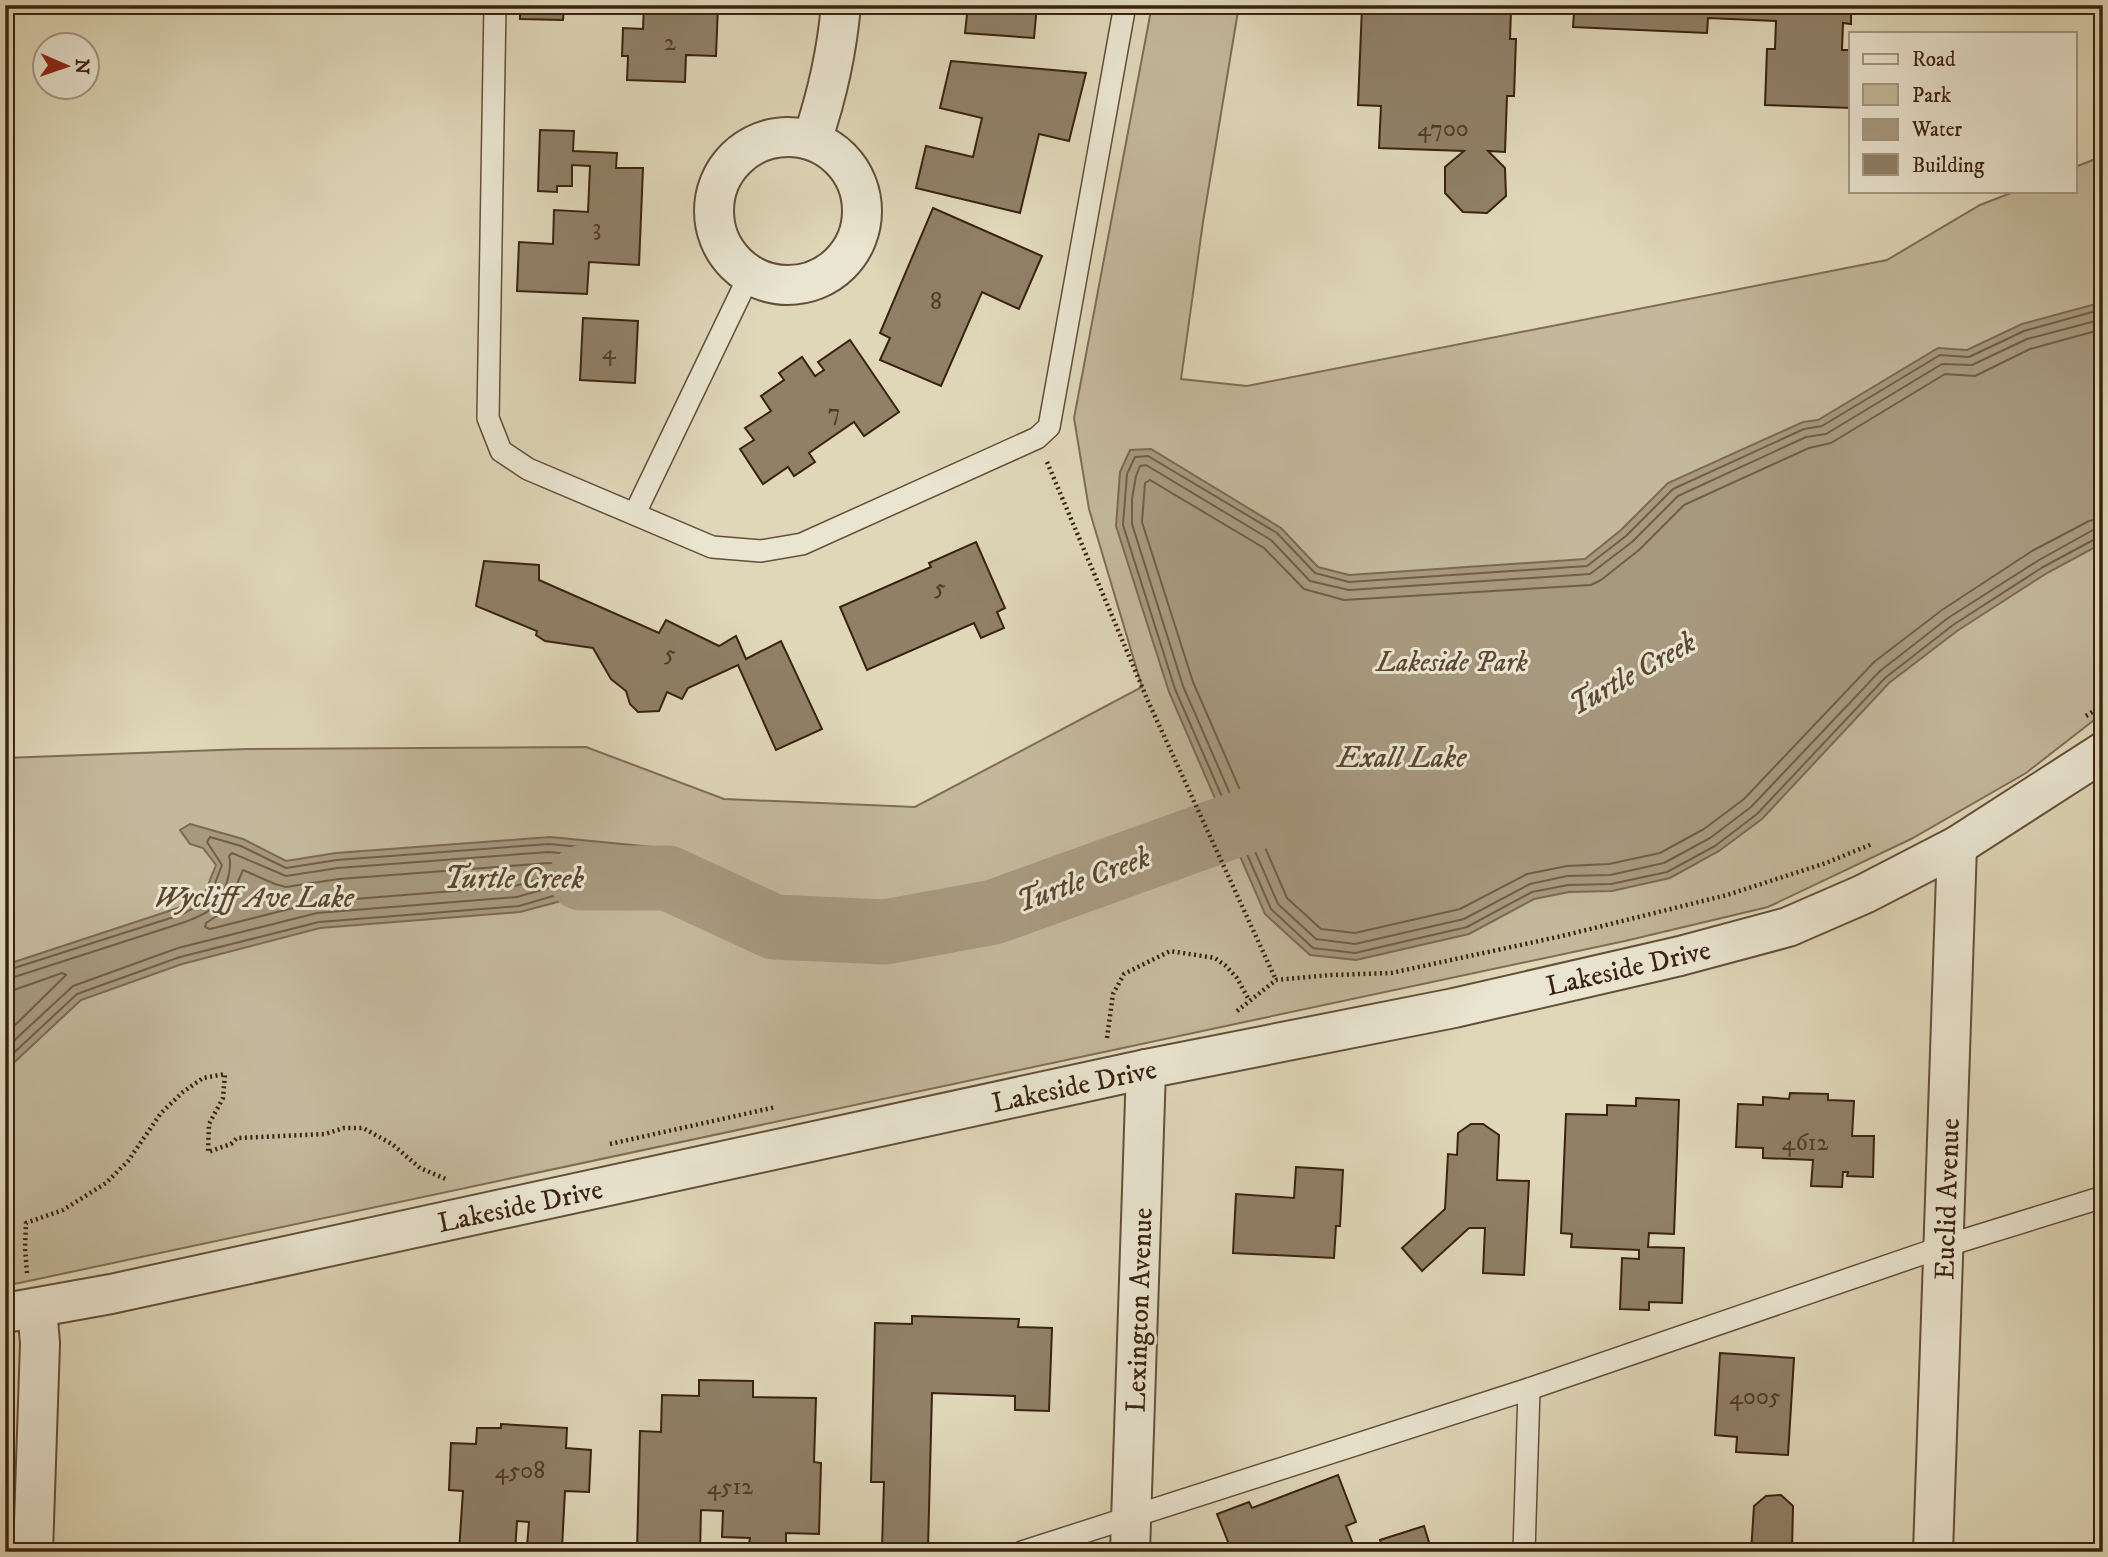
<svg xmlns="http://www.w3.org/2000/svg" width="2108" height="1557" viewBox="0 0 2108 1557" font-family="'IM FELL DW Pica',serif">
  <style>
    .green { fill: #c3b89b; stroke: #7f6d56; stroke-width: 2 }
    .water { fill: #a7997f; stroke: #7c6953; stroke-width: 2 }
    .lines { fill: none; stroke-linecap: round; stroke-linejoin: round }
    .shore { stroke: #715e48; stroke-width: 2 }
    .river { stroke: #a7997f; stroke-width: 65 }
    .building { fill: #908067; stroke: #3b2210; stroke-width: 2 }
    .lane-casing { stroke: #644f3a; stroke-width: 24 }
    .street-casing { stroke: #644f3a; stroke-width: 42 }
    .path { stroke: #3b2210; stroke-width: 4.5; stroke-dasharray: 2 3.5; stroke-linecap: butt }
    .lane { stroke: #eae5d1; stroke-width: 21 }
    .street { stroke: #eae5d1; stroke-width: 38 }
    .labels { text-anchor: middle; stroke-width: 6; stroke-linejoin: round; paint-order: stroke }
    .number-label { font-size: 24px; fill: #503a26 }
    .park-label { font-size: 28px; font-style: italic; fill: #5d4833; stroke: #eae5d1 }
    .street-label { font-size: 28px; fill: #3b2210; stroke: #eae5d1 }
    .water-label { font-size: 30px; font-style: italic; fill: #5b4631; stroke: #eae5d1 }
  </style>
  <rect width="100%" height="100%" fill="#dfd7b8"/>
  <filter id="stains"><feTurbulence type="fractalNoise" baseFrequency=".00286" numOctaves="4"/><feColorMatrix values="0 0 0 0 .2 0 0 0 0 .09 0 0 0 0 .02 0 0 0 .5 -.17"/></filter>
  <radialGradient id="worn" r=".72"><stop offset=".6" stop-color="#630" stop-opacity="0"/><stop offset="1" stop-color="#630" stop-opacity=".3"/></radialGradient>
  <!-- green -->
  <path class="green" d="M1152,5H1239L1203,222L1181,379L1247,386L1887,260L1980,205L2016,191H2075V167L2103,156V713L2026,773L1911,839L1768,907L1625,941L5,1286V758L246,749L586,747L724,799L915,807L1142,687L1089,509L1074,418Z"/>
  <!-- water -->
  <g class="water">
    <path d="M2103,302V543L2047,573L1957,631L1889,683L1762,819L1719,851L1670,878L1612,891L1569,892L1534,899L1469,934L1356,960L1310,955L1265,914L1169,692L1116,526L1120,472L1130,450L1151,449L1281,528L1318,567L1349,575L1585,559L1621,530L1668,483L1803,422L1818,420L1938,348L1967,350L2022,324Z"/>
    <path d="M190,824L243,839L286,861L336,853L550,837L653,847L669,851L668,878L638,897L607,902L561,901L520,912L320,928L182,964L81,1000L5,1071V965L181,907L204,895L216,865L203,848L190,844L180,830Z"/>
  </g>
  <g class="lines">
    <!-- shore -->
    <g class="shore">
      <path d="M2103,309L2024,331L1969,357L1940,355L1822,426L1804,429L1673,489L1626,536L1587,566L1349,582L1315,573L1277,533L1148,456L1135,457L1127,474L1123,525L1175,689L1271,909L1313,948L1355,953L1467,927L1532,892L1568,885L1611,884L1667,872L1715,846L1757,814L1885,678L1953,625L2043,567L2097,538L2103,537"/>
      <path d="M2103,319L2027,339L1972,365L1942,364L1826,434L1806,437L1678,496L1632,542L1590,574L1349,590L1310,581L1271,540L1146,465L1140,466L1136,476L1132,499V524L1183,686L1278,904L1316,939L1355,944L1464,919L1530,884L1567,876L1610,875L1664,863L1710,838L1751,807L1880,671L1948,618L2039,560L2093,530L2103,529"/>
      <path d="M2103,329L2030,349L1975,376L1945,374L1831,443L1809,448L1684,505L1639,550L1601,580L1591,585L1344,600L1304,589L1264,548L1150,480L1145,483L1142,522L1193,682L1287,898L1321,929L1355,933L1460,909L1527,874L1567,866L1609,864L1660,853L1704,829L1744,799L1874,662L1942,610L2032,551L2089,521L2103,518"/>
      <path d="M549,863L607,869L610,873L605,876L557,874L515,886L317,902L210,929L205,927L206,923L226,910L243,870L275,884L286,887L339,879Z"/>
      <path d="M5,971L183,914L209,899L222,865L207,842L210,837L241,846L286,868L337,860L549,844L652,854L662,859L661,874L635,890L607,895L560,894L519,906L319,922L180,957L77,994L5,1061"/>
      <path d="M5,980L185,922C195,918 209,913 216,905C224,896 233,868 229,856L232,853L286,876L338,868L549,852L650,862L653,865L652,869L632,882L607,886L559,885L517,897L317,913L178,948L73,986L5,1049"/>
      <path d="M5,990H14L62,973L66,975L5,1035"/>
    </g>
    <!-- river -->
    <path class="river" d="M581,878H668L774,927L885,932L994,912L1310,798"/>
  </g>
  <!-- building -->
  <g class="building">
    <path d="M520,5H564L563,20L520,19Z"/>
    <path d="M644,5H718L716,56L686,55L685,82L627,80L628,56H622L623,28L643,29Z"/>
    <path d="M968,5H1037L1034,38L965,33Z"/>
    <path d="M1385,5H1851V24L1843,23L1842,50H1851V108L1765,105L1767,49H1775L1776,21L1708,18L1707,33L1573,27L1574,12L1511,10L1510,39H1516L1514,96H1507L1505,152L1488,151L1505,168L1506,196L1487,213L1463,212L1445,193V167L1464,151L1379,148L1381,106L1358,105L1362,7L1385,8Z"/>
    <path d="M951,61L1086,73L1069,141L1039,134L1020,213L916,188L926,146L973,157L982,118L940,108Z"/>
    <path d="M540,130L574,131L573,151L617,153L616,168H643L639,265L589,262L587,294L517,291L519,242L553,244L554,210L588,212L590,166L572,165V186H557V192L538,191Z"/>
    <path d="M933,208L1042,256L1019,309L982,292L941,386L880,360L890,338L880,333Z"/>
    <path d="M583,318L638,321L635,383L580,380Z"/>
    <path d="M850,340L899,412L864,436L854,422L809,453L815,462L794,476L788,467L763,484L740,449L754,440L745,428L771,411L761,396L784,380L779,373L802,357L815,376L824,370L818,362Z"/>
    <path d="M976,542L1005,608L997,612L1004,628L981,638L974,623L867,670L840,607L931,567L929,563Z"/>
    <path d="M484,561L539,565V580L659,633L666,620L719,646L736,636L746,659L781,641L822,729L776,750L738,665L688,688L682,699L667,692L659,711L638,712L630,704L626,691L611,679L593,648L545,641L536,635L537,631L476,606Z"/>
    <path d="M1790,1093L1828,1094V1100L1854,1101L1852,1136H1874L1873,1177L1847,1176L1848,1172H1843L1842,1187L1811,1186L1813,1160L1763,1158V1148L1736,1147L1738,1104L1763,1105V1097L1789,1099Z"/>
    <path d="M1636,1098L1679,1100L1674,1234L1649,1233L1648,1247L1684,1248L1682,1303L1649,1302V1310L1620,1309L1622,1258L1639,1259V1250L1571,1247L1572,1234L1561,1233L1566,1114L1607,1115V1105L1636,1106Z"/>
    <path d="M1471,1124H1483L1499,1135L1497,1180L1529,1181L1524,1275L1483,1273L1485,1228H1469L1422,1271L1402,1248L1445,1209L1448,1154L1457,1155L1458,1133Z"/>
    <path d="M1296,1167L1343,1170L1340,1226H1336L1334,1258L1233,1253L1236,1194L1294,1198Z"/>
    <path d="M912,1316L1019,1319L1018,1327L1052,1328L1049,1411L1015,1410V1396L932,1393L928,1549L882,1547L884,1482H871L875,1323L912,1324Z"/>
    <path d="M1720,1353L1794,1358L1788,1455L1736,1452L1737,1437L1715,1435Z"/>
    <path d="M699,1380L753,1381V1397L816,1398L814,1462L821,1463L819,1534L786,1533V1544H749L750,1538L722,1537L723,1511L701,1510L700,1552H637L640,1431L661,1432L662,1395L699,1396Z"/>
    <path d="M501,1424L567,1428L566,1448L591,1450L589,1492L565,1491L562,1548L527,1546L529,1522L517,1521L515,1552H459L463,1491L449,1490L451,1443L476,1444L477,1428H501Z"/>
    <path d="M1338,1475L1356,1522L1346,1526L1356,1552H1232L1217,1514L1249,1502L1252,1508Z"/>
    <path d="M1781,1495L1793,1506L1792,1552H1751L1754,1506L1766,1496Z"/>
    <path d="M1424,1526L1432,1552H1384L1380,1540Z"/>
  </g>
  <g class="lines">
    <defs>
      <g id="lane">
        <path d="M495,5L488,418L501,451L528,469L712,547L761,551L802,544L1037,438L1049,427L1125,5"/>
        <path d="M635,513L749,276"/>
        <path d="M1022,1552L1529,1389L1945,1246L2103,1197"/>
        <path d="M1524,1552L1529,1389"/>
      </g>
      <g id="street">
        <circle cx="788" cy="211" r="74"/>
        <path d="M812,140C827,96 837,51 841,5"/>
        <path d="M5,1313L111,1294L1146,1069L1454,1008L1680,956L1788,927L1864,894L1957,846L2103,752"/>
        <path d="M33,1552L40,1343L37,1308"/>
        <path d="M1130,1552L1146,1069"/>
        <path d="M1933,1552L1957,846"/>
      </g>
    </defs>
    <!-- lane casing -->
    <use href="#lane" class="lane-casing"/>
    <!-- street casing -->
    <use href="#street" class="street-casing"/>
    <!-- path -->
    <g class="path">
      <path d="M1047,462L1148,701L1276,980"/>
      <path d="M2086,716L2103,705"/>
      <path d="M1237,1011L1276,980L1331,975L1391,973L1562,936L1727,895L1826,863L1872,844"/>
      <path d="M1107,1038L1113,994L1124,974L1170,951L1215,958L1226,966L1237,978L1249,1000"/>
      <path d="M610,1144L776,1107"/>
      <path d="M27,1273L25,1248L26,1223L63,1210L106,1183L128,1161L161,1113L183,1092L203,1078L225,1074L223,1098L209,1124L208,1152L231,1144L237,1138L325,1134L344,1128H363L392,1144L420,1168L448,1180"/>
    </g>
    <!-- lane -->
    <use href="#lane" class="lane"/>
    <!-- street -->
    <use href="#street" class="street"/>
  </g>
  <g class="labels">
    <!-- number labels -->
    <g class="number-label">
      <text x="670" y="50">2</text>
      <text x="1443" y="136">4700</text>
      <text x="597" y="235">3</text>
      <text x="936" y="309">8</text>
      <text x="609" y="359">4</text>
      <text x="834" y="420">7</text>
      <text x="940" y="595">5</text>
      <text x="670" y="661">5</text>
      <text x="1805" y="1150">4612</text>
      <text x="1755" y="1404">4005</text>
      <text x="520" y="1478">4508</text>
      <text x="730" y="1494">4512</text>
    </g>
    <!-- park labels -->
    <g class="park-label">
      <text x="1452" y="671">Lakeside Park</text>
    </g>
    <!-- street labels -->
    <g class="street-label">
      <text transform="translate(1628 967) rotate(-13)" y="10">Lakeside Drive</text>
      <text transform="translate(1074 1085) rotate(-12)" y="10">Lakeside Drive</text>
      <text transform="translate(1946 1199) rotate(-88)" y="10">Euclid Avenue</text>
      <text transform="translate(520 1205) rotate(-12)" y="10">Lakeside Drive</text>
      <text transform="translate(1138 1310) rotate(-88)" y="10">Lexington Avenue</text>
    </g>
    <!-- water labels -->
    <g class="water-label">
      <text transform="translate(1632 673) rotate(-29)" y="10">Turtle Creek</text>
      <text x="1402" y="767">Exall Lake</text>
      <text x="514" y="888">Turtle Creek</text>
      <text transform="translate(1083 879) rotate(-20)" y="10">Turtle Creek</text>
      <text x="254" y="907">Wycliff Ave Lake</text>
    </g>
  </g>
  <!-- margin -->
  <rect width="2108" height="1557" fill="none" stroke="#dfd7b8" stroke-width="28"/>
  <rect x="7" y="7" width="2094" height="1543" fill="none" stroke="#3b2210" stroke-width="3.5"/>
  <rect x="14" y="14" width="2080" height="1529" fill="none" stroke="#3b2210" stroke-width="2"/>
  <!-- legend -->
  <rect x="1849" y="32" width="228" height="161" fill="#eae5d1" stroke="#a49784" stroke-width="2"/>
  <rect x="1863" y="54" width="35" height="10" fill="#eae5d1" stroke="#a49784" stroke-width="2"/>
  <text x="1912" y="66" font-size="21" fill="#3b2210">Road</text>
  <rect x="1863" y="84" width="35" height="21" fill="#c3b89b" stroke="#a49784" stroke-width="2"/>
  <text x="1912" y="102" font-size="21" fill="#3b2210">Park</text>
  <rect x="1863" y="119" width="35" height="21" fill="#a7997f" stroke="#a49784" stroke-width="2"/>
  <text x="1912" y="136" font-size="21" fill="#3b2210">Water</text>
  <rect x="1863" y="154" width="35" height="21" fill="#908067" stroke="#a49784" stroke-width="2"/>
  <text x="1912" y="172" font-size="21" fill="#3b2210">Building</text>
  <!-- north arrow -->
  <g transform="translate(66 66) rotate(92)"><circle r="33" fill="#eae5d1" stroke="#a49784" stroke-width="2"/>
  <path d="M0-5L12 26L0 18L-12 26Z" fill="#8f2418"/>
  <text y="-10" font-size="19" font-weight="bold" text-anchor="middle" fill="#3b2210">N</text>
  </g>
  <rect width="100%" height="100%" filter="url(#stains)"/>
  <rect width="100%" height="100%" fill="url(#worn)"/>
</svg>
